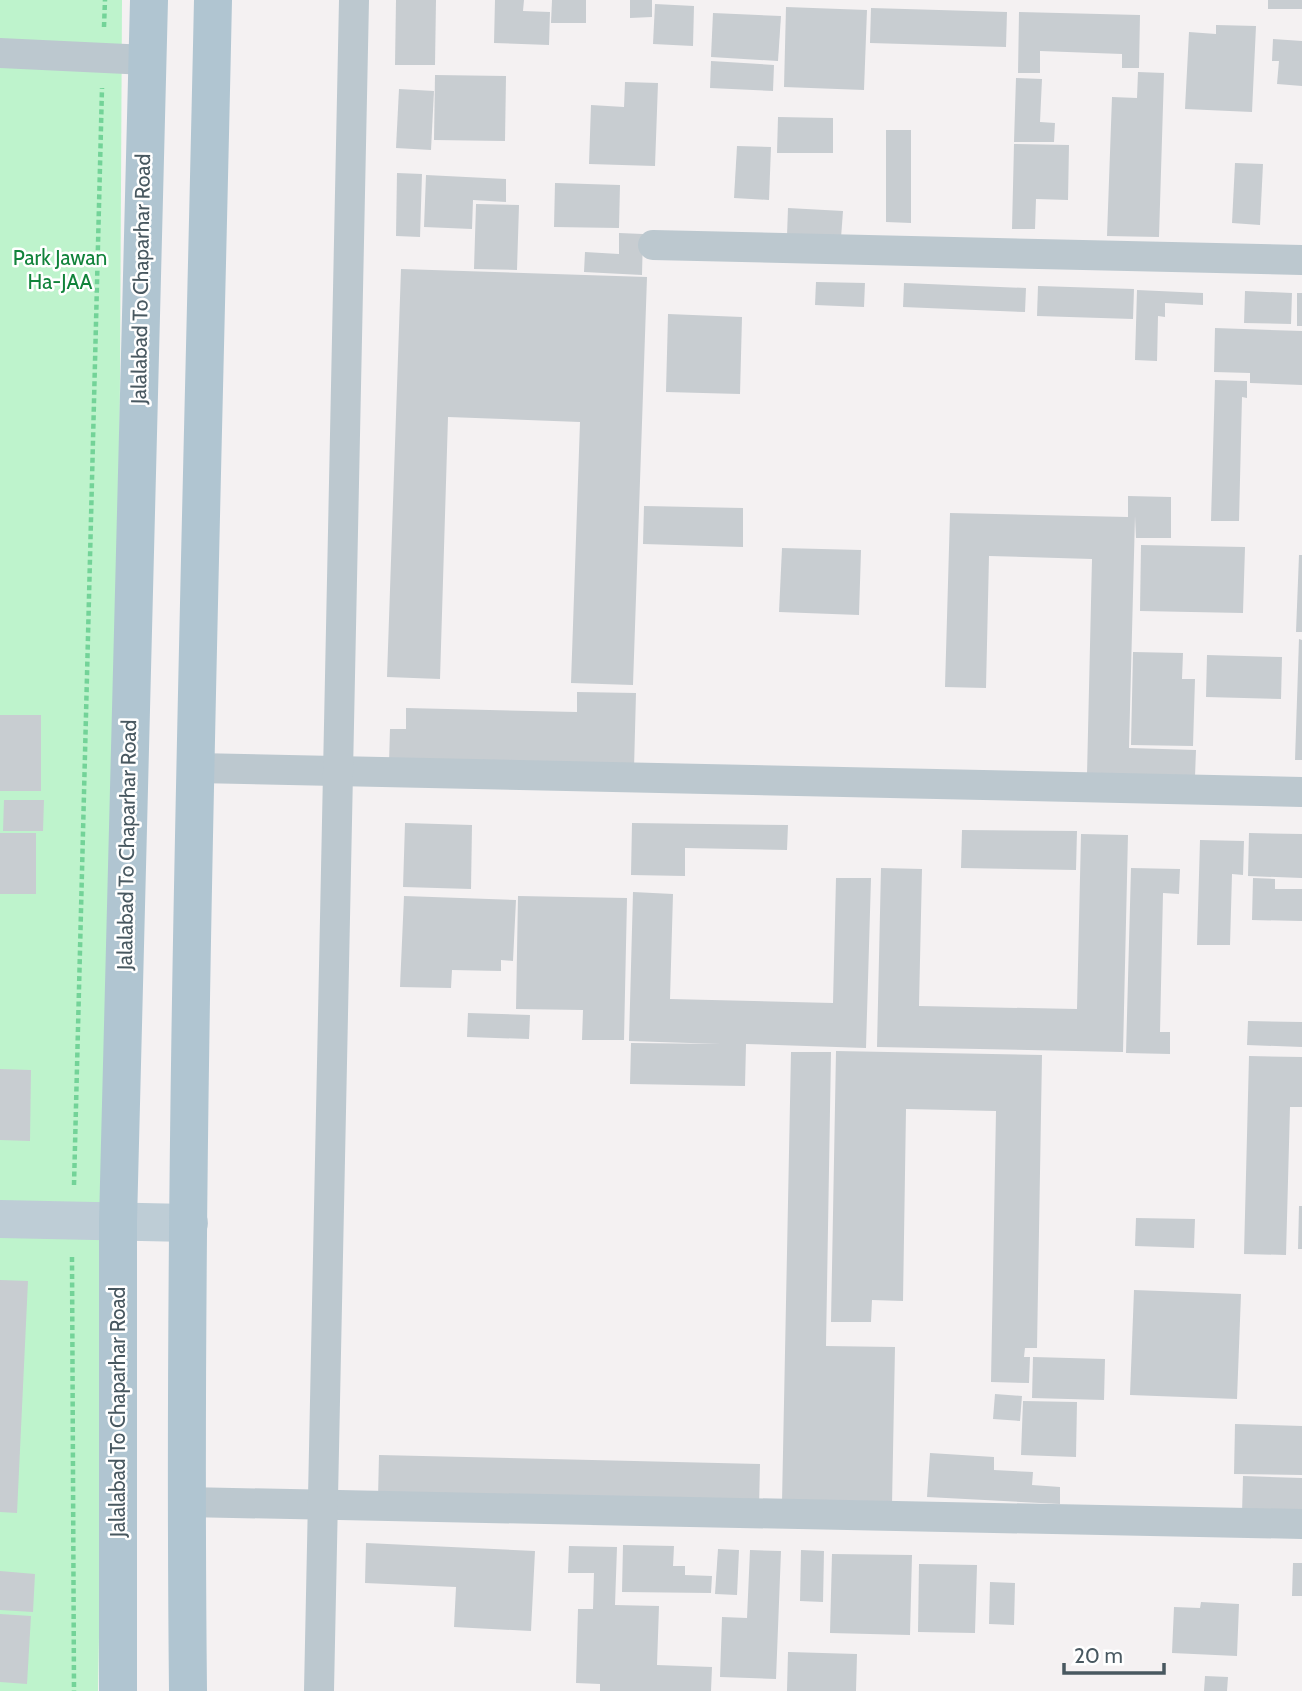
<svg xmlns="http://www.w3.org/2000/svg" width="1302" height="1691" viewBox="0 0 1302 1691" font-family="Cabin,sans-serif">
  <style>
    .green { fill: #bef3cc }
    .building { fill: #c8cdd1 }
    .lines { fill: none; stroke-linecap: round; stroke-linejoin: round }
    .path { stroke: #73d398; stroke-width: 4.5; stroke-dasharray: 5 3.5; stroke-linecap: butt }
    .street { stroke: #bcc8cf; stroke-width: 30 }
    .secondary { stroke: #becdd6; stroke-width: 38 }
    .primary { stroke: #b0c5d1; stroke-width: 38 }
    .labels { text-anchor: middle; stroke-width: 5; stroke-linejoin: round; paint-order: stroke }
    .park-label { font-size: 21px; fill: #11833b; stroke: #fff }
    .street-label { font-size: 21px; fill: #485860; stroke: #fff }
  </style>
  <rect width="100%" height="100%" fill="#f4f1f2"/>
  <!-- green -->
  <path class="green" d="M0,0H122L119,562L98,1691H0Z"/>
  <!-- building -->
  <g class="building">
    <path d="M396,0H436L435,65H395Z"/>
    <path d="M495,0H524L523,11L550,12L549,45L494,43Z"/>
    <path d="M552,0H586V23H551Z"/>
    <path d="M630,0H652V17L630,18Z"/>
    <rect x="1268" y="0" width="34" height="9"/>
    <path d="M655,4L694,6L693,46L653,44Z"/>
    <path d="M786,7L867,10L864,90L784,87Z"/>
    <path d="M871,8L1007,12L1006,47L870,43Z"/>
    <path d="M1019,12L1140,15L1139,68H1122V54L1040,51V73H1018Z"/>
    <path d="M713,13L781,16L778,61L711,57Z"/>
    <path d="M1216,25L1256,26L1252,112L1185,109L1189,32L1216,34Z"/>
    <path d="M1273,39L1302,41V86L1277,84L1279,61H1272Z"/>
    <path d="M711,61L774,65L773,91L710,88Z"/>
    <path d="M1138,72L1164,73L1159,237L1107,236L1112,97L1137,98Z"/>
    <path d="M435,75L506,76L505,141L434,140Z"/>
    <path d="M1016,78L1042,79L1040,122L1055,123L1054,142H1014Z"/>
    <path d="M625,82L658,83L655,166L589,164L591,105L624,107Z"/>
    <path d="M399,89L434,91L431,150L396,148Z"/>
    <path d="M778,117L833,118V153H777Z"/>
    <path d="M886,130H911V223L886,222Z"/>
    <path d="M1014,144L1069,145L1068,200L1036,199L1035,229H1012Z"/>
    <path d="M737,146L771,147L769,200L734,198Z"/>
    <path d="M1235,163L1263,164L1260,225L1232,223Z"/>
    <path d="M397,173L422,174L420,237L396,236Z"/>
    <path d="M426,175L506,179V202L473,200L472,229L424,227Z"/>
    <path d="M555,183L620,185L619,228L554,227Z"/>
    <path d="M476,204L519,205L517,270L474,269Z"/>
    <path d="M788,208L843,211L841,238L787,236Z"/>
    <path d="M619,233L643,234L642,275L584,272L585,252L619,254Z"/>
    <path d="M401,269L647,277L633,685L571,683L580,422L448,417L440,679L387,677Z"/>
    <path d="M816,282L865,283L864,307L815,305Z"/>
    <path d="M904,283L1026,288L1025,312L903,307Z"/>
    <path d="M1038,286L1134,289L1133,319L1037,316Z"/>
    <path d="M1137,290L1203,293V305L1165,303V317L1158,316L1157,361L1135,360Z"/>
    <path d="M1245,291L1292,293L1291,324L1244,323Z"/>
    <rect x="1297" y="293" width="5" height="33"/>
    <path d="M668,314L742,317L740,394L666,392Z"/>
    <path d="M1215,328L1302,331V385L1250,383V373L1214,372Z"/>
    <path d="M1215,380L1247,381V398L1242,397L1239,521H1211Z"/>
    <path d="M1128,496L1171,497V538H1136L1135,516L1129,748L1196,750L1195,777L1087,775L1092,559L989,556L986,688L945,687L950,513L1128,517Z"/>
    <path d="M644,506L743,508V547L643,544Z"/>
    <path d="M1141,545L1245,547L1243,613L1140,611Z"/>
    <path d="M782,548L861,550L859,615L779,612Z"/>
    <path d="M1299,555H1302V632H1296Z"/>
    <path d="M1299,639L1302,640V760H1295Z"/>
    <path d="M1133,652L1183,653L1182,679H1195L1193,746L1131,745Z"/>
    <path d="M1207,655L1282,657L1281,699L1206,697Z"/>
    <path d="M577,692L636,693L634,769L389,763L390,729H406V708L577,712Z"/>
    <rect x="0" y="715" width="41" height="76"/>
    <path d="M4,800H44L43,831H3Z"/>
    <path d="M405,823L472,825L471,889L403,887Z"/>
    <path d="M632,823L788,825L787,850L685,848V876L631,875Z"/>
    <path d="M962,830L1077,831L1076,870L961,868Z"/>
    <rect x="0" y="833" width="36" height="61"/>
    <path d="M1249,833L1302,834V878L1248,876Z"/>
    <path d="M1081,834L1128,835L1123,1052L877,1047L881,868L922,869L919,1006L1077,1009Z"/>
    <path d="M1200,840L1244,841L1243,875L1232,874L1230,945H1197Z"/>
    <path d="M1131,868L1180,869L1179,894L1163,893L1160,1032H1170V1054L1126,1053Z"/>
    <path d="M836,878H871L866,1048L746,1044L745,1086L630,1084L631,1043L721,1044L629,1041L633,892L673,894L670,999L833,1003Z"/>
    <path d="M1253,878L1275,879V889H1302V921L1252,920Z"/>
    <path d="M404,896L516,900L513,961L501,960V971L452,970L451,988L400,987Z"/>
    <path d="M518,896L627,898L624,1040H582L583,1010L516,1009Z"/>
    <path d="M468,1013L530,1015L529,1039L467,1037Z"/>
    <path d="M1248,1021L1302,1022V1047L1247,1045Z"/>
    <path d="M836,1051L1042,1055L1037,1348H1025L1024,1357H1030L1029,1383L991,1382L996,1111L906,1109L903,1301L872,1300L871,1322H831Z"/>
    <path d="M791,1052H831L826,1346L895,1347L892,1505L782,1503Z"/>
    <path d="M1249,1056L1302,1057V1107H1290L1286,1255L1244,1254Z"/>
    <path d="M0,1069L31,1070L30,1141L0,1140Z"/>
    <path d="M1299,1206H1302V1249H1298Z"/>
    <path d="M1136,1218L1195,1219L1194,1248L1135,1246Z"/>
    <path d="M0,1280L28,1281L17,1513L0,1512Z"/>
    <path d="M1134,1290L1241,1294L1237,1399L1130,1395Z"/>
    <path d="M1033,1357L1105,1359L1104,1400L1032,1398Z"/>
    <path d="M995,1394L1022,1396L1020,1421L993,1419Z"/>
    <path d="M1023,1401L1077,1402L1076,1457L1021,1455Z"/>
    <path d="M1235,1424L1302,1426V1475L1234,1474Z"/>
    <path d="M930,1453L994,1457V1470L1033,1472L1032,1485L1060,1487V1504L927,1497Z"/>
    <path d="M379,1455L760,1464L759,1508L378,1498Z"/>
    <path d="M1243,1476L1302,1478V1515L1242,1514Z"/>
    <path d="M366,1543L535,1551L531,1631L454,1627L456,1587L365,1583Z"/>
    <path d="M623,1545L674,1546L673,1566H685V1575L712,1576L711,1593L622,1592Z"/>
    <path d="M569,1546L617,1547L615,1605L659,1606L657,1665L712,1667L711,1691H600V1684L576,1683L578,1609H593L594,1573H568Z"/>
    <path d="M718,1549L739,1550L737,1595L715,1594Z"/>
    <path d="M750,1550L781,1551L776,1679L720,1677L722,1617L747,1618Z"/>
    <path d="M801,1550L824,1551L823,1602L800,1601Z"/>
    <path d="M832,1554L912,1555L910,1635L830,1633Z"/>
    <path d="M1293,1563H1302V1596H1292Z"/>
    <path d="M919,1564L977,1565L975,1633L918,1632Z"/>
    <path d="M0,1571L35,1574L33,1612L0,1610Z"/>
    <path d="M990,1582L1015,1583L1014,1625L989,1624Z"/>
    <path d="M1201,1602L1239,1604L1237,1656L1172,1653L1174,1607L1200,1608Z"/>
    <path d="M0,1614L31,1616L27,1684L0,1682Z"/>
    <path d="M788,1652L857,1654L856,1691H787Z"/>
    <path d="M1205,1676L1228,1677L1227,1691H1204Z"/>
  </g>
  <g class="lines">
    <!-- path -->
    <g class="path">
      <path d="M104,27L105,0"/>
      <path d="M74,1185L102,88"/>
      <path d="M72,1257L74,1691"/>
    </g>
    <!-- street -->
    <g class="street">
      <path d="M0,53L147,60"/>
      <path d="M653,245L1302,260"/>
      <path d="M197,768L1302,792"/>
      <path d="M186,1502L1302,1524"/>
      <path d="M319,1691L354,0"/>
    </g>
    <!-- secondary -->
    <path class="secondary" d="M0,1219L189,1223"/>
    <!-- primary -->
    <g class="primary">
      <path d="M118,1691V1222L149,0"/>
      <path d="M188,1691C182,1127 201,563 213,0"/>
    </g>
  </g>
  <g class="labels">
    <!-- park labels -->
    <g class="park-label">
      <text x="60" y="265">Park Jawan<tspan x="60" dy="24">Ha-JAA</tspan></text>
    </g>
    <!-- street labels -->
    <g class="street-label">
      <text transform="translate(141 279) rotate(-89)" y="7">Jalalabad To Chaparhar Road</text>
      <text transform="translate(127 845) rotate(-89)" y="7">Jalalabad To Chaparhar Road</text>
      <text transform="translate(118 1412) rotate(-90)" y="7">Jalalabad To Chaparhar Road</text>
    </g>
  </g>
  <!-- scale -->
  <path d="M1064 1663v10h100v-10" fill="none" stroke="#485860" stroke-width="3.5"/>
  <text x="1074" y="1663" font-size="21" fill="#485860" stroke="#ffffff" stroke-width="5" paint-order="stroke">20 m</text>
</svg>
